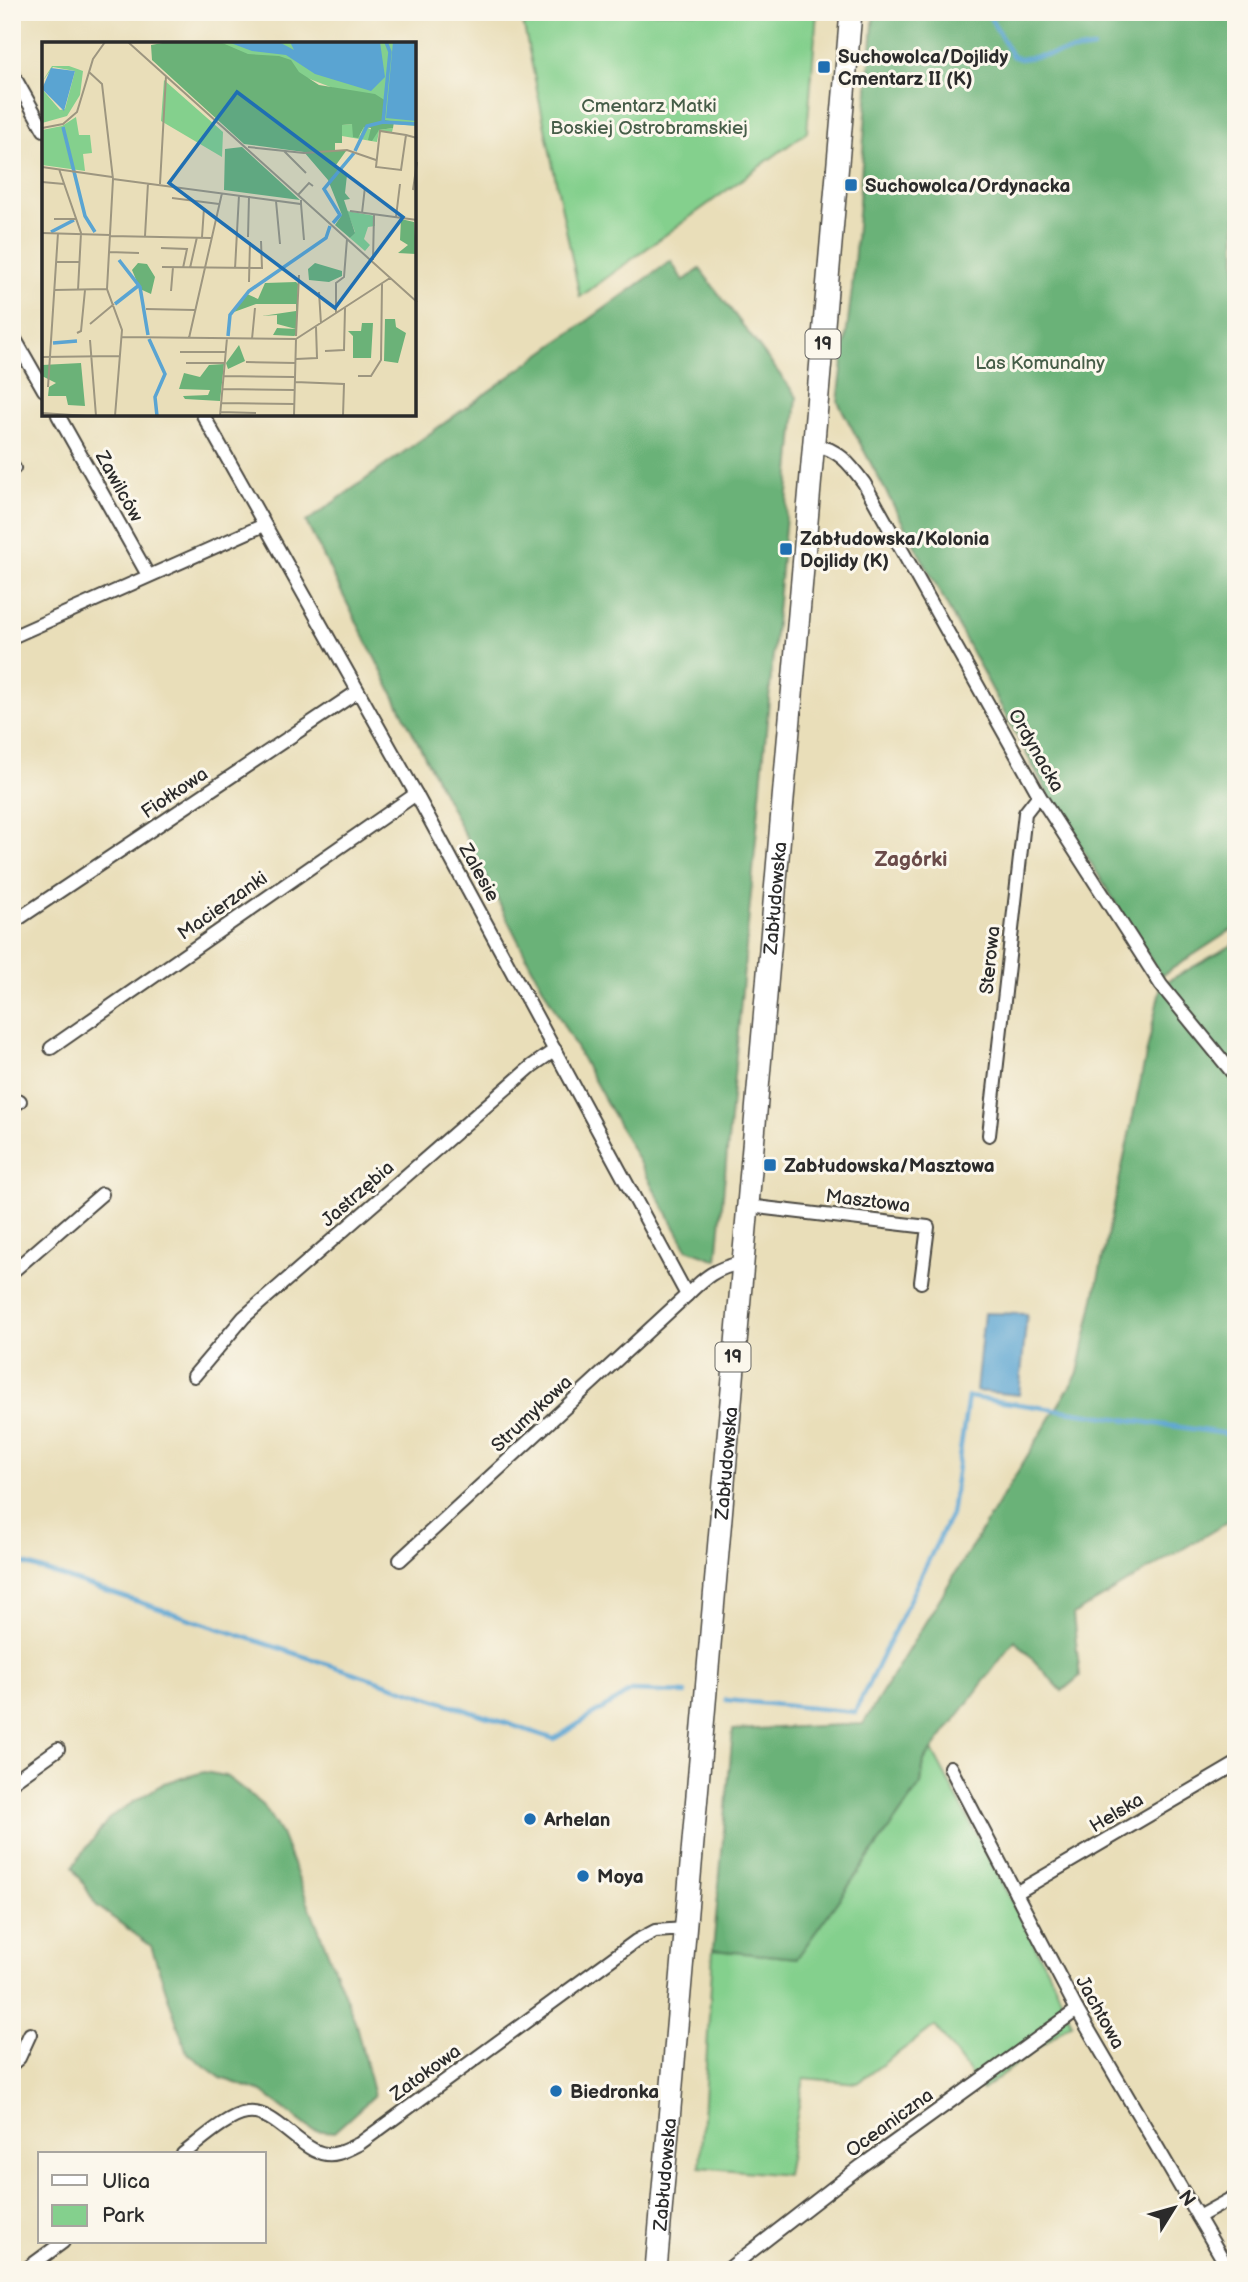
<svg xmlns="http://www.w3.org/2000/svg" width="1248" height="2282" viewBox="0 0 1248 2282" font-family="'Balsamiq Sans',sans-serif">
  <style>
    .green { fill: #84d08d; stroke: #587e5c; stroke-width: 2 }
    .forest { fill: #6bb278; stroke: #4b6e52; stroke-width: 2 }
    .water { fill: #5aa4d2; stroke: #42687e; stroke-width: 2 }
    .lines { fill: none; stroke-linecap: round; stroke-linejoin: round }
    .stream { stroke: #5aa4d2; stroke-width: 4.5 }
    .minor-casing { stroke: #484640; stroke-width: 16 }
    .trunk-casing { stroke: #484640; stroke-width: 24 }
    .minor { stroke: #fff; stroke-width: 12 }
    .trunk { stroke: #fff; stroke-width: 21 }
    .poi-dot { fill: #1f6fb2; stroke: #fbf7ec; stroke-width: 2.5 }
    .labels { text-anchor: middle; stroke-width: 6; stroke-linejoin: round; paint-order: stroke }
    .shield { fill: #fbf7ec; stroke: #696865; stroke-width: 2 }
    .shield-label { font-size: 18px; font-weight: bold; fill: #2b2b2b }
    .poi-label { font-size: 19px; font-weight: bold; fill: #2b2b2b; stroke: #fbf7ec; text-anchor: start }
    .park-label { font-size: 19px; fill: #465d48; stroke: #fbf7ec }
    .street-label { font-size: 19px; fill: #2b2b2b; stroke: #fbf7ec }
    .neighbourhood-label { font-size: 21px; font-weight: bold; fill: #6b4c4a; stroke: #fbf7ec }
    .inset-river { fill: none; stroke: #5aa4d2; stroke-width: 3.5 }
    .inset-road { fill: none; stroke: #9d9680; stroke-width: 2 }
    .view { fill: #1f6fb2; fill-opacity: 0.15; stroke: #1f6fb2; stroke-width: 3.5 }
    .inset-edge { fill: none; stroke: #2b2b2b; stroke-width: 3.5 }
  </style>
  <rect width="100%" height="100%" fill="#fbf7ec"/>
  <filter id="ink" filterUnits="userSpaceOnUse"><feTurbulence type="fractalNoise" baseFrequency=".0143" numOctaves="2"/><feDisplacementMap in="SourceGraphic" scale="14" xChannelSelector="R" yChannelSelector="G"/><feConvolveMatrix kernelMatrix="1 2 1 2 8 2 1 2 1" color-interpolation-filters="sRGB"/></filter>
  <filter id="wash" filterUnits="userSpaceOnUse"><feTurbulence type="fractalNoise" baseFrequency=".00686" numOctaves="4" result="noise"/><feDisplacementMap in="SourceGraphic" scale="28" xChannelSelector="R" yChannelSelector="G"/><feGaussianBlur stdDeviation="1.57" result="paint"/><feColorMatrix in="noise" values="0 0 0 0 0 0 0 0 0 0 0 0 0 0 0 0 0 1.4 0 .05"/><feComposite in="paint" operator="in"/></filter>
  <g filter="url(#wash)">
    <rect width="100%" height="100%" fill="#e9deb9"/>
    <!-- green -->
    <g class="green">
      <path d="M521,12H817L807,132L580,297Z"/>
      <path d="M932,1750L1054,1982L1072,2023L982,2090L935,2026L857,2083L804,2078L786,2175L700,2167L713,1950L797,1958L921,1784L924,1762Z"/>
    </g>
    <!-- forest -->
    <g class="forest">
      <path d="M874,12H1236V927L1161,976L1048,794L838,402L852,289Z"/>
      <path d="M671,261L683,281L700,269L797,397L717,1260L687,1249L530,964L306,522Z"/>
      <path d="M1236,943V1517L1073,1615L1080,1676L1062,1691L1015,1640L924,1761L921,1784L797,1958L713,1950L733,1730L863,1724L1078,1373L1161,985Z"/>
      <path d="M204,1772L226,1776L263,1805L281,1834L355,2021L374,2096L334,2132L312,2130L262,2092L221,2078L187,2053L151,1946L96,1905L73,1866L110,1817L164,1783Z"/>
    </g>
    <!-- water -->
    <path class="water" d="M984,1313L1027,1314L1019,1395L976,1391Z"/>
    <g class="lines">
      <!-- stream -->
      <g class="stream">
        <path d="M987,12L1012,56L1020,59L1093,48"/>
        <path d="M12,1560L554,1739L631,1691L685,1693"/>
        <path d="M726,1700L855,1712L951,1514L968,1397L1221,1433L1236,1437"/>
      </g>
    </g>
  </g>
  <g filter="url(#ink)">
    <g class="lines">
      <defs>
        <g id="minor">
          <path d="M12,73L44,130"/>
          <path d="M12,334L44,390"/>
          <path d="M58,415L148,575"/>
          <path d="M203,415L416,794L687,1295C705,1277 716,1268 741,1263"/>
          <path d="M813,445C838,448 850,464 864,483L1039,795L1161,985L1236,1077"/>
          <path d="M12,469L14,468"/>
          <path d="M12,637L264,525"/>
          <path d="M12,923L357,692"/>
          <path d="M51,1048L416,794"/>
          <path d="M12,1107L20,1101"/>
          <path d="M989,1135L1025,813L1039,795"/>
          <path d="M748,1206L928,1227L921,1282"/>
          <path d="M12,1272L102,1194"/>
          <path d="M194,1376L244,1317L532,1066L555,1050"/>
          <path d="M400,1560L687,1295"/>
          <path d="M950,1767L1077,2010L1229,2270"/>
          <path d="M12,1782L58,1749"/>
          <path d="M1016,1893L1236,1764"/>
          <path d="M12,2064L19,2058L30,2034"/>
          <path d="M183,2154C199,2142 228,2115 247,2113C279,2108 305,2163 338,2153C345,2151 352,2147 359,2144L636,1941L655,1931L685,1929"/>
          <path d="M1198,2217L1236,2196"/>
          <path d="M25,2270L63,2242"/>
          <path d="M727,2270L861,2166L1077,2010"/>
        </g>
        <g id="trunk">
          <path id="s1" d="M656,2270L851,12"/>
        </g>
      </defs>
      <!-- minor casing -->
      <use href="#minor" class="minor-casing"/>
      <!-- trunk casing -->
      <use href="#trunk" class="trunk-casing"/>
      <!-- minor -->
      <use href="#minor" class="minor"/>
      <!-- trunk -->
      <use href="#trunk" class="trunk"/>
    </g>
  </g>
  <!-- markers -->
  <g class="poi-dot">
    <rect x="817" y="60" width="14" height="14" rx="3.5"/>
    <rect x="844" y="178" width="14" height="14" rx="3.5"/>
    <rect x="779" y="542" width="14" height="14" rx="3.5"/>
    <rect x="763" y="1158" width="14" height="14" rx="3.5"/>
    <circle cx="530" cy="1819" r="7"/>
    <circle cx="583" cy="1876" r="7"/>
    <circle cx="556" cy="2091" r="7"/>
  </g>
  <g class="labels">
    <!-- shield labels -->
    <g class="shield">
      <rect x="805.5" y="329.5" width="35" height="29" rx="5"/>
      <rect x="715.5" y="1342.5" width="35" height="29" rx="5"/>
    </g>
    <g class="shield-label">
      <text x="823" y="350">19</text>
      <text x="733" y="1363">19</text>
    </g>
    <!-- poi labels -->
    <g class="poi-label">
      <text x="838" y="63">Suchowolca/Dojlidy<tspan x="838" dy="22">Cmentarz II (K)</tspan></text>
      <text x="865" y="192">Suchowolca/Ordynacka</text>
      <text x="800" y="545">Zabłudowska/Kolonia<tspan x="800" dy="22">Dojlidy (K)</tspan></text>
      <text x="784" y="1172">Zabłudowska/Masztowa</text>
      <text x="544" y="1826">Arhelan</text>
      <text x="597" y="1883">Moya</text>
      <text x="570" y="2098">Biedronka</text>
    </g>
    <!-- park labels -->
    <g class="park-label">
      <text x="649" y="112">Cmentarz Matki<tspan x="649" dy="22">Boskiej Ostrobramskiej</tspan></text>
      <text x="1040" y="369">Las Komunalny</text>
    </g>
    <!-- street labels -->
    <g class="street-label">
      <text transform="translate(120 486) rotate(61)" y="7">Zawilców</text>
      <text transform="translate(1037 750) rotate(60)" y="7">Ordynacka</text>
      <text transform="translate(174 792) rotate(-34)" y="7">Fiołkowa</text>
      <text transform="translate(480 872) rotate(61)" y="7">Zalesie</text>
      <text dy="7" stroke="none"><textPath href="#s1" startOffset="1377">Zabłudowska</textPath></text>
      <text transform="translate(222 905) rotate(-35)" y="7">Macierzanki</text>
      <text transform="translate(989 960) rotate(-84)" y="7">Sterowa</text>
      <text transform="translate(357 1193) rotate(-41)" y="7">Jastrzębia</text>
      <text transform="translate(868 1200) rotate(7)" y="7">Masztowa</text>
      <text transform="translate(531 1413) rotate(-43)" y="7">Strumykowa</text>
      <text dy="7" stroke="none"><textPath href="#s1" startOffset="810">Zabłudowska</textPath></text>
      <text transform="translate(1116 1812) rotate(-31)" y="7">Helska</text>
      <text transform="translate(1101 2012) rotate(61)" y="7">Jachtowa</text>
      <text transform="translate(425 2072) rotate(-36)" y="7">Zatokowa</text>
      <text transform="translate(889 2122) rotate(-36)" y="7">Oceaniczna</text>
      <text dy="7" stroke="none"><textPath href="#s1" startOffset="96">Zabłudowska</textPath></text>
    </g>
    <!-- neighbourhood labels -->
    <g class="neighbourhood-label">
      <text x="911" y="866">Zagórki</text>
    </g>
  </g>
  <!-- overview -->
  <g transform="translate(42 42)">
    <rect width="374" height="374" fill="#e9deb9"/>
    <path d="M172,0H374V84L342,81L304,51ZM10,24H27L41,29L38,53L25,74L0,81V47L18,68L23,67L33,29L11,25L0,40ZM122,38L181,90L180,115L119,79ZM34,75L37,93H48L50,111L41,112L43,129L0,123V88L20,84ZM310,82L318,94L322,84L334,90L337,88L351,86L350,90L337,89L335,100L300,94L299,83ZM305,169L333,174V184L326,185L322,197L328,203L323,209L308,196L313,190Z" fill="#84d08d"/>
    <path d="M126,0H178L206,12L237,14L249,18L257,30L277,43L333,52L344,59L343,78L352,80L351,86L337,88L330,99L326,98L329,86L322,85L316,96L311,95L310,82L300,83V101H293V109H304L294,123L305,133L303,151L308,157L302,158L313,191L308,196L293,183L300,173L286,138L262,110L202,102L110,18L109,3ZM200,105L258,158L182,148L183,107ZM359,177L372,180L374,212L356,211L366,203L358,198ZM96,221L105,222L113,235L109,252L98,247L90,228ZM273,221L300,229V234L287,240L267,238L266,227ZM254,240L256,242L254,293L252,294L231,293L235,286L254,287L235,282V273L220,274L254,269V262H214L192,270L205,252L216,257L223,241ZM343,277H353L354,285L364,291L356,321L342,319ZM320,281H331L329,316H311V294L306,289H319ZM197,303L203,319L186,327L184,321ZM39,321L43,364L26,363L24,354H6L7,345L14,341L0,334V323ZM182,322L178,359L143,357L141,354L166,353L168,348L137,347L142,331L158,335L167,323Z" fill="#6bb278"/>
    <path d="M186,0H237L252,8L248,0H338L343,35L329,49L273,32L244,13L210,9ZM351,0H374V79L344,76ZM9,26L33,29L22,69L0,47Z" fill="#5aa4d2"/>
    <path class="inset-river" d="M344,0L348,10L341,80L375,82M21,85L43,174L53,190M313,109L325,84L341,80M291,181L298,173L282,147L312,111M9,190L32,178M77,218L98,245L106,293M73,262L96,244M186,294L188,273L207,249L284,196L288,184M107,297L123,332L113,355L115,374M11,301L35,299"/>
    <path class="inset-road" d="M86,0L375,260M47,30L60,42L71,137L65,247L80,288L73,374M0,86L21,82L35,70L51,17L63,0M364,93L359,128L334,125L338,89L364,93L375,96M206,105L262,111L305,108L334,118M242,109L264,131M0,125L70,135M17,127L39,191L36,248M71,137L259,162V158M0,140L22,142M118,142L124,34M371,148L375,120M256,153L267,141L271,144M130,156L177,162M234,159L238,202M259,162L262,198M308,169L375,178M320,171L323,145M354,175L358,142M12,177H34M0,191L68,193M68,194L169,196M103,194L106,141M160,195L162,166M206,195L207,154M119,206L145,207L141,226M67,210L97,211M331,218L332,173M14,220H38M120,225L220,226L219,199M148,226L155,195M193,227L197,153M207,240L208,200M12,248L65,247M129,249L131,225M277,250L279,282M104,267L153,268M294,272V241L302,235L305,197M48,282L72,262M35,291L39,289L43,248M254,294L257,233M79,295L254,297M147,296L180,151M210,297L213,266M254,297L348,236M48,298L54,374M283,309L302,308L303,266M138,310H184M0,315L77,314M254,317L275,316L274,285M204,320L254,321M144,321H183M182,334L253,335M316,334H329L339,318L340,242M253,340L302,342L301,374M6,345L16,191M180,347L253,348M179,361L253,362M178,370L214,371M0,371L45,374M178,374L185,296M252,374L254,297"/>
    <path class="view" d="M195,50L361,175L293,266L127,141Z"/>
    <rect width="374" height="374" class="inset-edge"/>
  </g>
  <!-- margin -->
  <rect width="1248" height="2282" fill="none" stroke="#fbf7ec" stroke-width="42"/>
  <!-- legend -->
  <rect x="38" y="2152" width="228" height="91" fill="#fbf7ec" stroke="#a8a59f" stroke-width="2"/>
  <rect x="52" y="2175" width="35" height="10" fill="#ffffff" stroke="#a8a59f" stroke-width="2"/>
  <text x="102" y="2188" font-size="21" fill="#2b2b2b">Ulica</text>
  <rect x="52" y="2205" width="35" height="21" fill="#84d08d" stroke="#a8a59f" stroke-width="2"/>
  <text x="102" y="2222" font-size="21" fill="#2b2b2b">Park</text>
  <!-- north arrow -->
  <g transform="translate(1174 2208) rotate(53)" stroke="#fbf7ec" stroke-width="5" paint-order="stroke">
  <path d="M0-5L12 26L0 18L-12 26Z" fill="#2b2b2b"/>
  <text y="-10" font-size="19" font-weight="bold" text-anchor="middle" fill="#2b2b2b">N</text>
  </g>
</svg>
